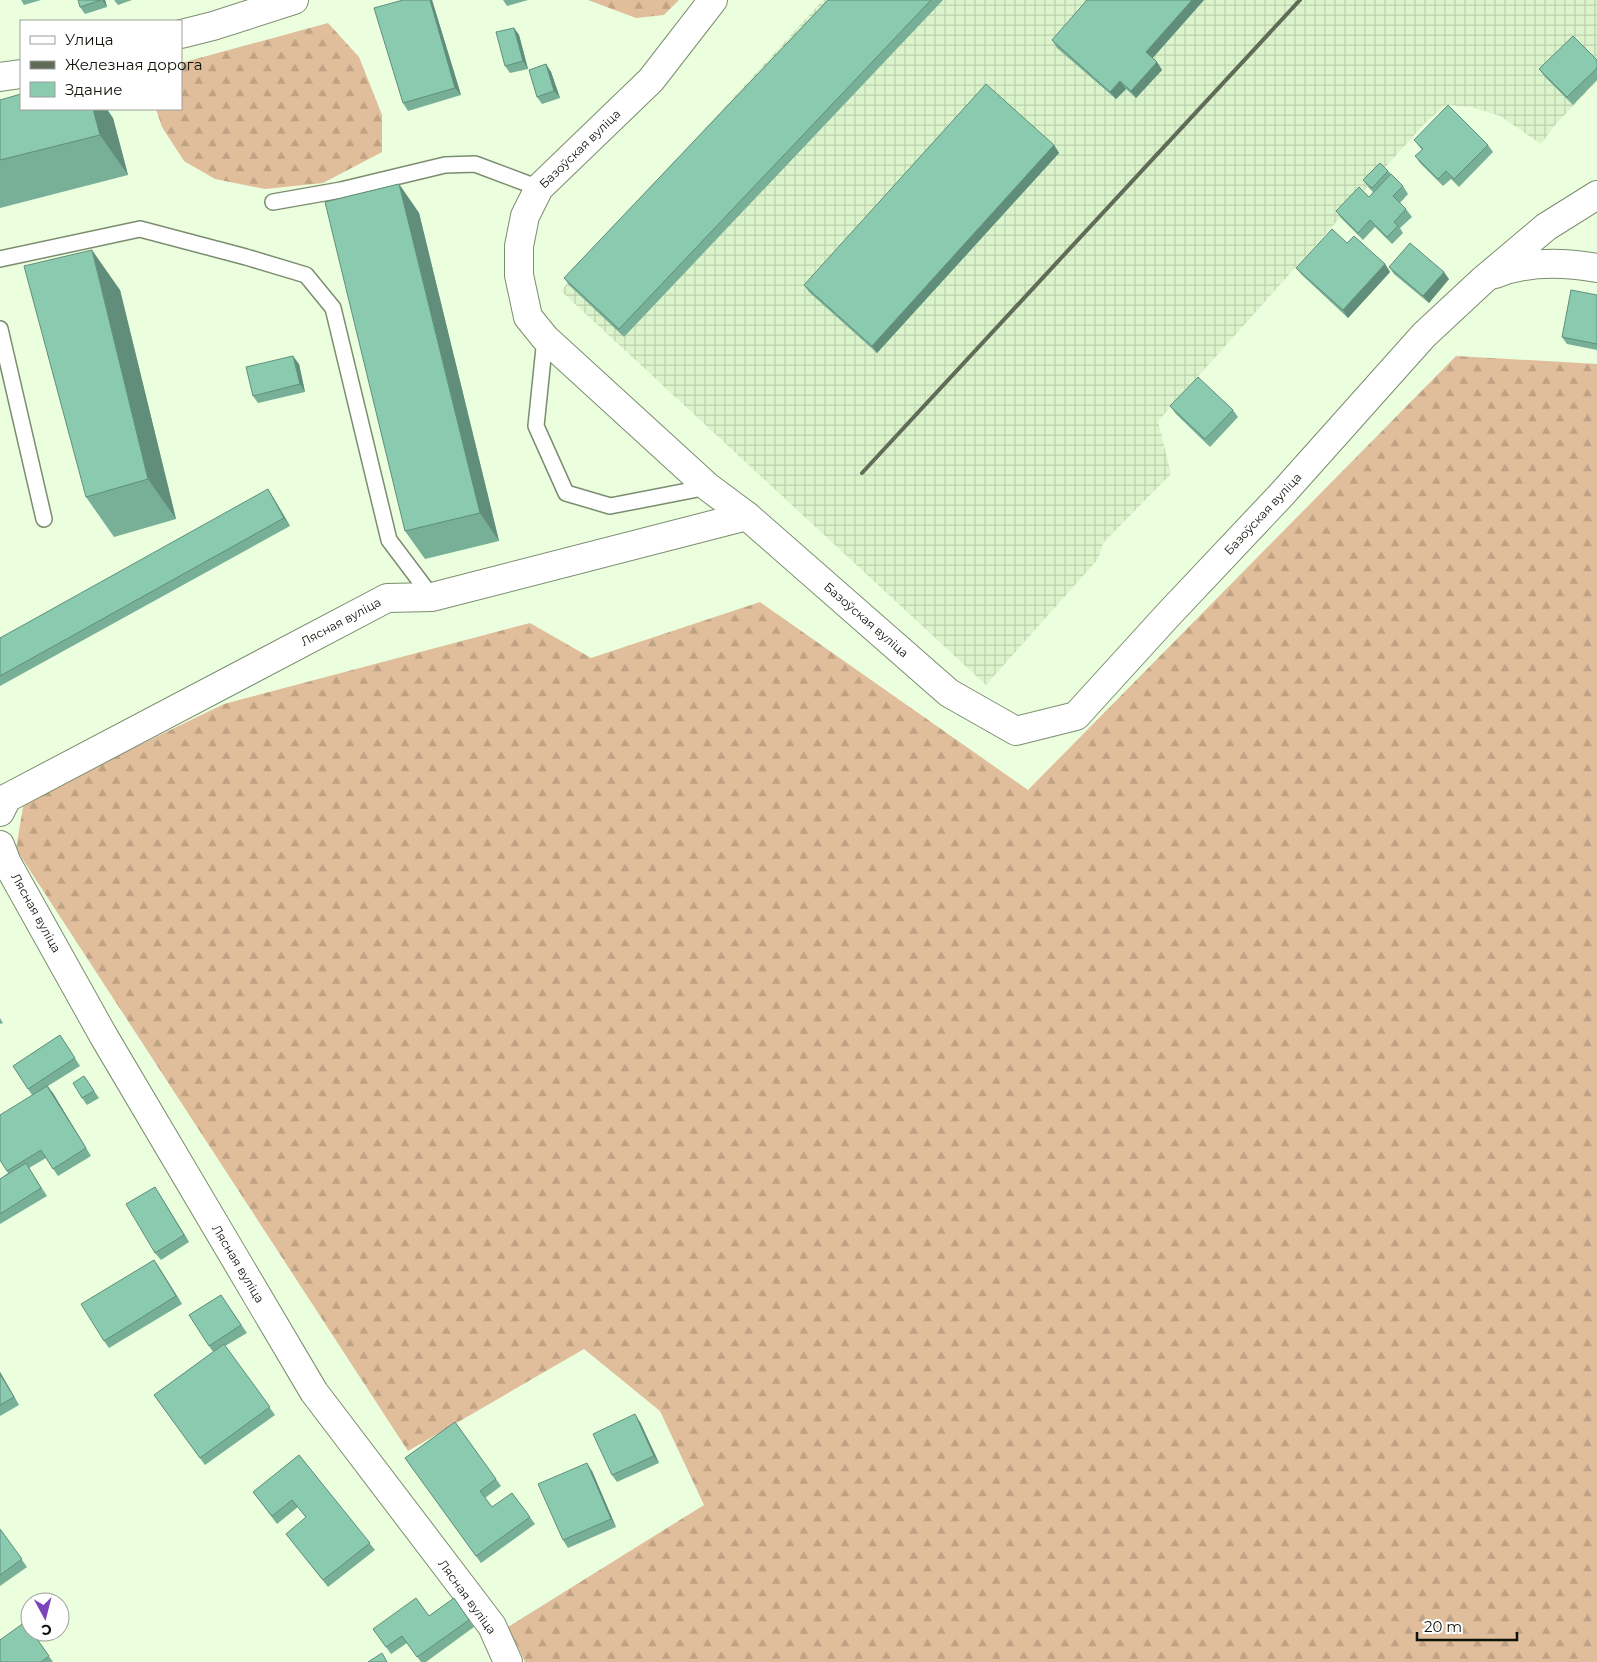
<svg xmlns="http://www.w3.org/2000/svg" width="1597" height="1662" viewBox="0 0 1597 1662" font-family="Montserrat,sans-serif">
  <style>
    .industrial { fill: url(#industrial-grid) }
    .forest { fill: url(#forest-firs) }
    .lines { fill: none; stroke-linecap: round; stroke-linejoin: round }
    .lane-casing { stroke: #7b8d6f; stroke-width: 18 }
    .street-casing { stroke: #7b8d6f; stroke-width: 30 }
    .lane { stroke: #fff; stroke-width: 15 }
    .street { stroke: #fff; stroke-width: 28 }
    .rail { stroke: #606b58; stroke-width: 4 }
    .wall { fill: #77af97 }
    .shaded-wall { fill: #618e7b }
    .building { fill: #8acbb0; stroke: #618e7b }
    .labels { text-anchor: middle; stroke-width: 5; stroke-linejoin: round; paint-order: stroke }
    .street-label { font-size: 12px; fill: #0c1207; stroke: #fff }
  </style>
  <defs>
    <pattern id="industrial-grid" width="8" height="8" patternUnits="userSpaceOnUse" patternTransform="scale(1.25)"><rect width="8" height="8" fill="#dcf4cc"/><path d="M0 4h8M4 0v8" fill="none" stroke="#bcd0ae"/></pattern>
    <pattern id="forest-firs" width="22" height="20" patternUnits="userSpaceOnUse" patternTransform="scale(1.25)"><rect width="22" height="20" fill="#e0bd9b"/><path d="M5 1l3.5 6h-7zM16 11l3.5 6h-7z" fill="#bfa184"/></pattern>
  </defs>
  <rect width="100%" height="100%" fill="#ebfede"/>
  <!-- industrial -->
  <path class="industrial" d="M823,0H1597V81L1555,125L1541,144L1500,116L1472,107L1446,105L1425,123L1158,421L1171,474L1103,543L1098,559L986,685L561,291L597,246Z"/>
  <!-- forest -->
  <g class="forest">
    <path d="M588,0H679L664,15L636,18Z"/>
    <path d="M328,23L359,57L382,115V152L323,183L265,189L215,179L184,161L162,127L156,109H181V63Z"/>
    <path d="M1456,356L1597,364V1662H525L508,1627L704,1505L660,1411L584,1349L408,1451L16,849L24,801L224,704L530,623L591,658L760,602L1028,790Z"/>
  </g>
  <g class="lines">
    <defs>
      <g id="lane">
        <path d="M273,202L341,190L445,165L475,164L539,188"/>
        <path d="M0,259L140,229L246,257L306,275L333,308L389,540L432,597"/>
        <path d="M0,329L44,519"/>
        <path d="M545,338L536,426L566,493L610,506L708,487"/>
      </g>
      <g id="street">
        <path d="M713,0L651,80L539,188L525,216L519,246V275L528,317L545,338L708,487L747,516L949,693L1016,731L1076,716L1167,616L1282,494L1424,335L1482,281L1546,227L1597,195"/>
        <path d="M181,34L213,26L294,0"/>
        <path d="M0,77L21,74"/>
        <path d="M1495,274C1527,261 1563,262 1597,268"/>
        <path d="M0,812L7,798L387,598L432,597L747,516"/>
        <path d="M0,845L7,863L103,1035L314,1392L492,1626L508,1662"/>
      </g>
    </defs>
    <!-- lane casing -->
    <use href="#lane" class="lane-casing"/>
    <!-- street casing -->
    <use href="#street" class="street-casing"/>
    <!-- lane -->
    <use href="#lane" class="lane"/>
    <!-- street -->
    <use href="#street" class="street"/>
    <!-- rail -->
    <path class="rail" d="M862,473L1300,0"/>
  </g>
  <!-- wall -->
  <g class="wall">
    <path d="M21,0H41L24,5Z"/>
    <path d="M78,0H105L107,7L85,14L80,7Z"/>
    <path d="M114,0H132L118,5Z"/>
    <path d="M403,0H432L461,95L408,111L403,103Z"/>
    <path d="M503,0H528L507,6Z"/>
    <path d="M828,0H943L624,337L569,285L564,278Z"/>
    <path d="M1204,0L1152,58L1157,62L1162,70L1136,98L1126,89L1116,99L1057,48L1052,40Z"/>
    <path d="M514,28L519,35L528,69L510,73L505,66Z"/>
    <path d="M1597,60V80L1573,105L1545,77L1539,69Z"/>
    <path d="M546,64L551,72L560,98L542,104L537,97Z"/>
    <path d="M0,100L113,118L128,175L0,208Z"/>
    <path d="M1414,140L1488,145L1493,152L1459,187L1451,179L1443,186L1420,163L1415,156L1422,150Z"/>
    <path d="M1054,145L1059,153L877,353L809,292L804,285Z"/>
    <path d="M1388,171L1403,186L1408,194L1400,203L1406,209L1412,217L1400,228L1403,233L1392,244L1375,227L1363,240L1341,218L1336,211L1369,197L1373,192L1369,188L1363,180Z"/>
    <path d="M399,184L419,213L499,541L425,559L405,531Z"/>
    <path d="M1385,264L1390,272L1348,318L1302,275L1296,268Z"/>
    <path d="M1389,267L1449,279L1429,303L1394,274Z"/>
    <path d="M120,290L176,519L114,537L86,497Z"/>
    <path d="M1597,295V350L1567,344L1562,337Z"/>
    <path d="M299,364L305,392L258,403L253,396Z"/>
    <path d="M1170,406L1233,410L1238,417L1210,447L1176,414Z"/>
    <path d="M273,497L290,526L0,686V638Z"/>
    <path d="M0,1018L3,1023L0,1024Z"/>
    <path d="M60,1035L80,1066L48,1086L91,1156L58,1176L46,1158L29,1168L47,1196L0,1224V1179L8,1173L0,1160L32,1095L13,1066Z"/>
    <path d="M84,1076L99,1098L87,1105L82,1098Z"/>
    <path d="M160,1195L189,1242L161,1260L155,1253Z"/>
    <path d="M154,1260L182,1304L109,1348L104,1341Z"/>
    <path d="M221,1295L247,1333L225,1346L275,1415L205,1465L154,1395L213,1352L189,1315Z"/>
    <path d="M0,1372L19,1405L0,1416Z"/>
    <path d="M455,1422L501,1486L485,1498L492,1507L512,1493L535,1524L481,1563L405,1458Z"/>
    <path d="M640,1422L659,1463L617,1482L612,1475Z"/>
    <path d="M299,1455L375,1550L328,1587L286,1534L306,1518L298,1507L277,1524L253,1492Z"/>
    <path d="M592,1471L616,1527L568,1548L563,1540Z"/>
    <path d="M0,1529L27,1567L0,1586Z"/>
    <path d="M454,1598L474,1627L426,1662H421L407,1643L391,1654L373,1629L429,1616Z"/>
    <path d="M32,1632L53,1662H0Z"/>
  </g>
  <!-- shaded-wall -->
  <g class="shaded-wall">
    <path d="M102,0H105L107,7Z"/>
    <path d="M430,0H432L461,95L455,88Z"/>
    <path d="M1192,0H1204L1151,60L1146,52Z"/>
    <path d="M514,28L519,35L528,69L523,61Z"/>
    <path d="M1157,62L1162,70L1136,98L1131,91Z"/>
    <path d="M546,64L551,72L560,98L554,91Z"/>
    <path d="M1120,81L1126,89L1116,99L1110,92Z"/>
    <path d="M93,109H107L113,118L128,175L100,135Z"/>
    <path d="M1054,145L1059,153L877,353L872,346Z"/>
    <path d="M399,184L419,213L499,541L480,513Z"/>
    <path d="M92,250L120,290L176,519L148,479Z"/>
    <path d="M1385,264L1390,272L1348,318L1343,310Z"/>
    <path d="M1444,272L1449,279L1429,303L1423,296Z"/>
    <path d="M293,356L299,364L305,392L300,384Z"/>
    <path d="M268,489L273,497L290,526L284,518Z"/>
    <path d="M47,1086L53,1093L91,1156L86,1148Z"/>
    <path d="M155,1187L160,1195L189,1242L184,1235Z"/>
    <path d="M154,1260L159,1267L182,1304L176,1296Z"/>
    <path d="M0,1372L19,1405L0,1374Z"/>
    <path d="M635,1414L640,1422L659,1463L654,1456Z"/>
    <path d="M587,1463L592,1471L616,1527L611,1519Z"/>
  </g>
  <!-- building -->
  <g class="building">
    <path d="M78,0H101L80,7Z"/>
    <path d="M403,0H430L455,88L403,103L374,8Z"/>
    <path d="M828,0H931L619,329L564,278Z"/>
    <path d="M1087,0H1192L1146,52L1157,62L1131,91L1120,81L1110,92L1052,40Z"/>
    <path d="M514,28L523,61L505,66L496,32Z"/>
    <path d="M1573,36L1597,60V68L1567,97L1539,69Z"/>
    <path d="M546,64L554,91L537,97L529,70Z"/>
    <path d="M986,84L1054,145L872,346L804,285Z"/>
    <path d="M21,94V109H93L100,135L0,160V100Z"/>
    <path d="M1448,105L1488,145L1454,179L1446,171L1438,179L1415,156L1423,149L1414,140Z"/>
    <path d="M1380,163L1388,171L1372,188L1363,180Z"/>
    <path d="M1391,174L1403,186L1393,196L1406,209L1394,222L1398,226L1387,237L1370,220L1358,233L1336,211L1359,187L1369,197Z"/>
    <path d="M399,184L480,513L405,531L325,202Z"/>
    <path d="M1332,229L1347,243L1354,236L1385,264L1343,310L1296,268Z"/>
    <path d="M1410,243L1444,272L1423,296L1389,267Z"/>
    <path d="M92,250L148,479L86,497L24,266Z"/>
    <path d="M1571,290L1597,295V344L1562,337Z"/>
    <path d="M293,356L300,384L253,396L246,367Z"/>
    <path d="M1198,377L1233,410L1205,439L1170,406Z"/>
    <path d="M268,489L284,518L0,676V638Z"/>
    <path d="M60,1035L75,1058L28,1089L13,1066Z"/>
    <path d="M84,1076L94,1091L82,1098L73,1083Z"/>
    <path d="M47,1086L86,1148L53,1169L41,1150L7,1171L0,1160V1115Z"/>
    <path d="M26,1163L41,1188L0,1214V1179Z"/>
    <path d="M155,1187L184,1235L155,1253L126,1204Z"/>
    <path d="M154,1260L176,1296L104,1341L81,1304Z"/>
    <path d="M221,1295L241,1325L209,1346L189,1315Z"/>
    <path d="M224,1344L270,1407L200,1458L154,1395Z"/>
    <path d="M0,1374L14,1397L0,1405Z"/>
    <path d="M635,1414L654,1456L612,1475L593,1434Z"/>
    <path d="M455,1422L496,1479L480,1491L492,1507L512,1493L530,1517L476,1556L405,1458Z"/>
    <path d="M299,1455L370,1543L323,1580L286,1534L306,1517L292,1500L272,1516L253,1492Z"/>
    <path d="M587,1463L611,1519L563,1540L538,1484Z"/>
    <path d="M0,1529L22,1559L0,1575Z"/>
    <path d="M416,1598L429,1616L454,1598L469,1620L417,1657L402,1636L386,1647L373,1629Z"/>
    <path d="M25,1622L30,1629V1632H32L49,1656L41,1662H0V1640Z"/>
    <path d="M382,1653L387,1662H368Z"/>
  </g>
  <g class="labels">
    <!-- street labels -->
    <g class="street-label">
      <text transform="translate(580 149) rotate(-44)" y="4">Базоўская вуліца</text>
      <text transform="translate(1263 514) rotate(-47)" y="4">Базоўская вуліца</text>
      <text transform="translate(866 620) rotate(41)" y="4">Базоўская вуліца</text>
      <text transform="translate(341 622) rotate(-28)" y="4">Лясная вуліца</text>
      <text transform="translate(36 913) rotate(61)" y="4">Лясная вуліца</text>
      <text transform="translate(238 1264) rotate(59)" y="4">Лясная вуліца</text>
      <text transform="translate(467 1597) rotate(54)" y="4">Лясная вуліца</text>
    </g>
  </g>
  <!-- legend -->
  <rect x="20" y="20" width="162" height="90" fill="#ffffff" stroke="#9ea09c"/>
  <rect x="30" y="36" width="25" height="8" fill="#ffffff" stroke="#9ea09c"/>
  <text x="65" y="45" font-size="15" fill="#0c1207">Улица</text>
  <rect x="30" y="61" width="25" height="8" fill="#606b58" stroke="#9ea09c"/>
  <text x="65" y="70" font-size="15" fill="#0c1207">Железная дорога</text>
  <rect x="30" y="82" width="25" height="15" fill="#8acbb0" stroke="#9ea09c"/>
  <text x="65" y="95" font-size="15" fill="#0c1207">Здание</text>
  <!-- north arrow -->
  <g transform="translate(45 1617) rotate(173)"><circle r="24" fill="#ffffff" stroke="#9ea09c"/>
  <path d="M0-4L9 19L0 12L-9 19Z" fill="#7c44bb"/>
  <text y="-8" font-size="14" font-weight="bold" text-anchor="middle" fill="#0c1207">С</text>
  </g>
  <!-- scale -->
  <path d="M1417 1632v8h100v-8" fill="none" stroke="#0c1207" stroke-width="2.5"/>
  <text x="1424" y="1632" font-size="15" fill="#0c1207" stroke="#ffffff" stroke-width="4" paint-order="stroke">20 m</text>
</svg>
